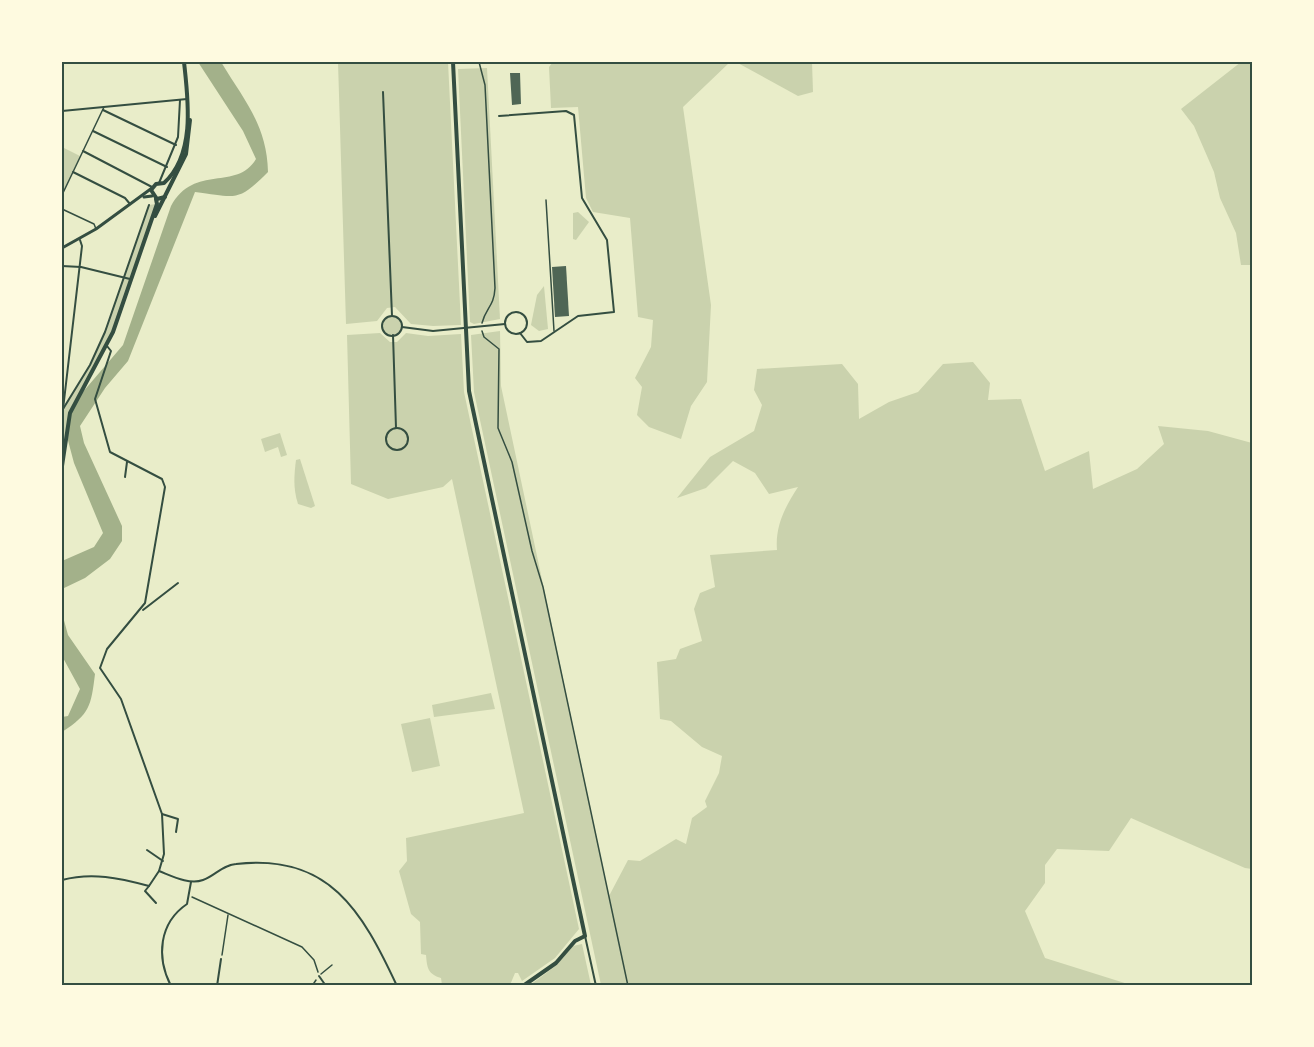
<svg xmlns="http://www.w3.org/2000/svg" width="1314" height="1047" viewBox="0 0 1314 1047" font-family="'Times New Roman',serif">
  <style>
    .green { fill: #cad2ad }
    .water { fill: #a3b18a }
    .building { fill: #4f6655 }
    .lines { fill: none; stroke-linecap: round; stroke-linejoin: round }
    .path { stroke: #344e41; stroke-width: 1.5 }
    .service { stroke: #344e41; stroke-width: 1.5 }
    .pedestrian { stroke: #344e41; stroke-width: 1.5 }
    .minor { stroke: #344e41; stroke-width: 2 }
    .tertiary { stroke: #344e41; stroke-width: 3 }
    .secondary { stroke: #344e41; stroke-width: 4 }
    .primary { stroke: #344e41; stroke-width: 4 }
    .neatline { fill: none; stroke: #344e41; stroke-width: 2 }
  </style>
  <rect width="100%" height="100%" fill="#e9edc9"/>
  <!-- green -->
  <g class="green">
    <path d="M338,62H448L461,325L433,326L411,324L395,307L387,308L377,321L346,324Z"/>
    <path d="M553,62H730L683,107L711,305L707,382L691,406L681,439L649,427L637,415L642,387L635,378L651,347L653,320L638,317L630,218L593,212L586,198L578,107L551,108L549,67Z"/>
    <path d="M736,62H812L813,92L798,96Z"/>
    <path d="M1241,62H1252V265H1241L1236,233L1220,198L1214,172L1194,126L1181,109Z"/>
    <path d="M487,68L500,319L474,324L470,322L458,69Z"/>
    <path d="M62,147L80,156L62,195Z"/>
    <path d="M156,204L107,346L75,405L64,444L62,443L63,409L90,365L105,332L149,205Z"/>
    <path d="M578,212L589,222L576,240L573,239V213Z"/>
    <path d="M544,286L548,329L539,331L531,325L537,295Z"/>
    <circle cx="392" cy="326" r="10"/>
    <path d="M500,331L501,386L609,896L628,860L640,861L676,839L686,844L692,818L707,807L705,801L719,773L722,756L702,747L671,721L660,719L657,662L676,659L680,649L702,641L694,609L700,593L715,587L710,555L777,550C775,526 785,507 798,487L769,494L755,473L733,461L706,488L677,498L710,457L754,431L762,405L754,390L757,369L842,364L858,384L859,419L889,402L918,392L943,364L973,362L990,383L988,400L1021,399L1045,471L1089,451L1093,489L1137,469L1164,444L1158,426L1208,431L1252,443V869L1245,868L1131,818L1109,851L1057,849L1045,865V883L1025,911L1045,958L1131,985H601L474,392L471,335Z"/>
    <path d="M380,333L390,342H397L406,333L428,336L461,334L464,392L579,929L555,958L522,981L518,973H515L510,985H442L441,978C428,974 427,968 426,955L421,954L420,922L411,914L399,871L407,861L406,838L524,813L452,479L443,487L388,499L351,484L347,335Z"/>
    <path d="M280,433L287,455L281,457L278,447L265,452L261,439Z"/>
    <path d="M300,459L315,506L311,508L298,504C293,488 294,476 296,460Z"/>
    <path d="M491,693L495,709L434,717L432,705Z"/>
    <path d="M430,718L440,766L412,772L401,724Z"/>
    <path d="M582,944L591,985H530L557,965L573,946Z"/>
  </g>
  <!-- water -->
  <g class="water">
    <path d="M198,62H221C244,100 267,125 268,172C237,203 237,197 195,192L128,361L105,388L80,426L84,443L122,526V541L110,559L85,578L62,589V561L94,547L103,533L74,463L66,433L68,419L82,393L123,345L171,206C195,163 236,192 256,159L243,131Z"/>
    <path d="M62,613L68,635L95,674C91,706 90,714 62,732V717L68,716L80,689L62,656Z"/>
  </g>
  <!-- building -->
  <g class="building">
    <path d="M510,73H520L521,104L512,105Z"/>
    <path d="M566,266L569,316L555,317L552,267Z"/>
  </g>
  <g class="lines">
    <!-- path -->
    <g class="path">
      <path d="M479,62L485,85L495,288C494,307 486,307 482,323"/>
      <path d="M482,331L484,337L499,349L498,428L512,462L532,551L543,587L628,986"/>
      <path d="M192,897L302,947L314,960L318,972"/>
      <path d="M222,955L228,915"/>
      <path d="M321,974L332,965"/>
      <path d="M312,986L316,980"/>
    </g>
    <!-- service -->
    <path class="service" d="M62,209L94,224L96,229"/>
    <!-- pedestrian -->
    <g class="pedestrian">
      <path d="M62,195L104,107"/>
      <path d="M546,200L554,331"/>
    </g>
    <!-- minor -->
    <g class="minor">
      <path d="M383,92L392,316"/>
      <path d="M103,110L176,145"/>
      <path d="M62,111L187,99"/>
      <path d="M499,116L566,111L574,115L582,198L607,240L614,312L578,316L541,341L527,342L520,333"/>
      <path d="M93,131L167,167"/>
      <path d="M83,151L152,187"/>
      <path d="M73,172L125,198L130,204"/>
      <path d="M159,183L178,137L180,100"/>
      <path d="M62,266L81,267L130,279"/>
      <circle cx="516" cy="323" r="11"/>
      <circle cx="392" cy="326" r="10"/>
      <path d="M402,327L433,331L505,324"/>
      <path d="M393,335L396,428"/>
      <path d="M63,409L90,365L105,332L149,205"/>
      <path d="M62,418L82,246L80,240"/>
      <circle cx="397" cy="439" r="11"/>
      <path d="M125,477L127,462"/>
      <path d="M143,610L178,583"/>
      <path d="M162,814L178,819L176,832"/>
      <path d="M147,850L163,861"/>
      <path d="M159,871C172,876 189,885 203,880C215,876 222,865 236,864C329,853 362,911 397,986"/>
      <path d="M62,880C92,872 119,878 149,886L159,871L164,854L162,814L121,699L100,668L107,649L145,603L165,487L162,479L110,452L95,399L111,351L107,346"/>
      <path d="M149,886L145,891L156,903"/>
      <path d="M585,936L596,986"/>
      <path d="M319,976L326,986"/>
      <path d="M171,986C156,957 159,923 187,904L191,882"/>
      <path d="M217,986L221,959"/>
    </g>
    <!-- tertiary -->
    <g class="tertiary">
      <path d="M144,197L152,196"/>
      <path d="M62,248L96,229L152,188"/>
    </g>
    <!-- secondary -->
    <path class="secondary" d="M453,62L469,391L585,936L575,941L556,963L523,986"/>
    <!-- primary -->
    <g class="primary">
      <path d="M165,197L157,199L151,190L156,184L164,183C196,154 188,99 184,62"/>
      <path d="M155,216L186,154L190,120"/>
      <path d="M62,466L70,413L113,332L157,204L156,199"/>
    </g>
  </g>
  <!-- border -->
  <rect width="1314" height="1047" fill="none" stroke="#fefae0" stroke-width="126"/>
  <rect x="63" y="63" width="1188" height="921" class="neatline"/>
</svg>
